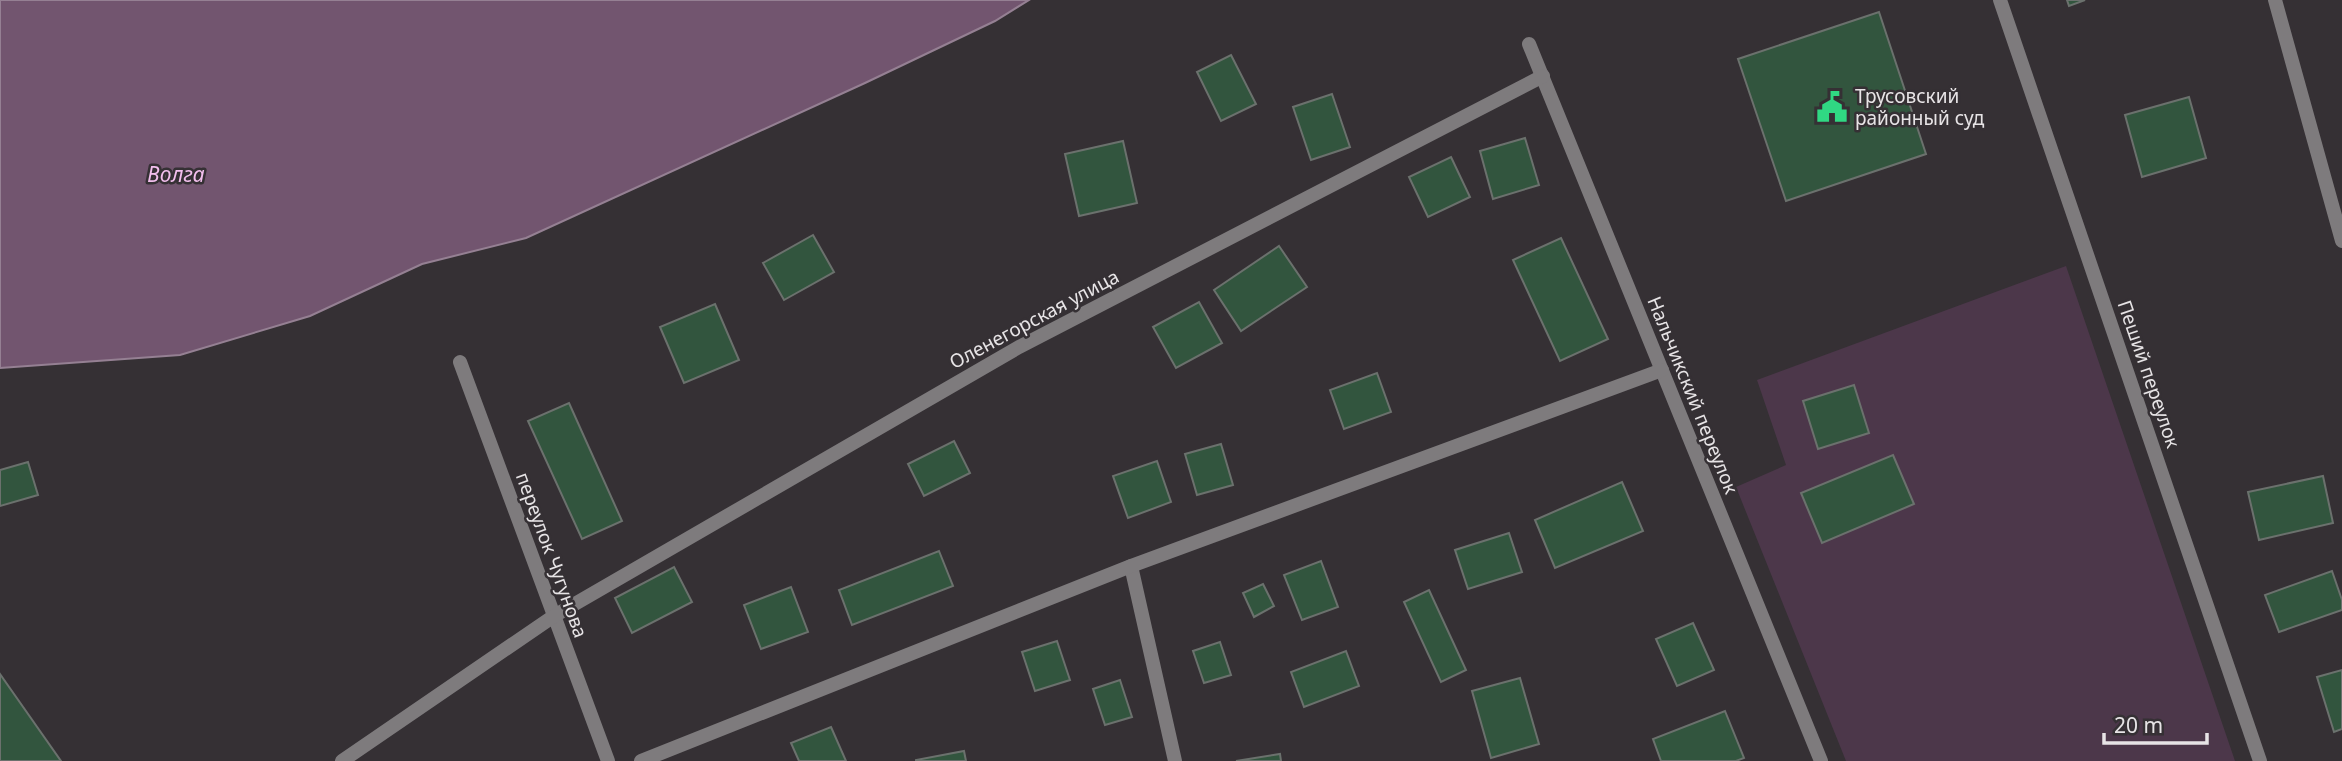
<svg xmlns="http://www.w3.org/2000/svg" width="2342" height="761" viewBox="0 0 2342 761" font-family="'Noto Sans',sans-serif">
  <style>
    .green { fill: #4c374a }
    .water { fill: #72556f; stroke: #958093; stroke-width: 2 }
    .building { fill: #32553e; stroke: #6b716d; stroke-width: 2 }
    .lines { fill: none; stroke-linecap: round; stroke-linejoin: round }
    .lane { stroke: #7e7b7d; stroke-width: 14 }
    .street { stroke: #7e7b7d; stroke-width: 14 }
    .labels { text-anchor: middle; stroke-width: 5; stroke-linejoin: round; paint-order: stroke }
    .poi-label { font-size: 19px; fill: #e7e4e6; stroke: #353034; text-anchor: start }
    .street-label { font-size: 19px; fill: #e7e4e6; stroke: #353034 }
    .water-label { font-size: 21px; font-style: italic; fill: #f3bfee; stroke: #353034 }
  </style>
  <rect width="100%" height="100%" fill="#353034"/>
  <!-- green -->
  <path class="green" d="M2066,266L2235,761H1846L1736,487L1786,465L1757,380Z"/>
  <!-- water -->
  <path class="water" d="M0,0H1029L995,21L865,83L526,238L422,264L310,316L180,355L0,368Z"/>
  <!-- building -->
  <g class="building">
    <path d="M2067,0H2085L2069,6Z"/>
    <path d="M1879,12L1926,154L1786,201L1738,59Z"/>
    <path d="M1231,55L1256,104L1221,121L1197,72Z"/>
    <path d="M1332,94L1350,147L1311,160L1293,107Z"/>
    <path d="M2189,97L2206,158L2142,177L2125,115Z"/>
    <path d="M1525,138L1539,185L1493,199L1480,151Z"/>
    <path d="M1123,141L1137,203L1079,216L1065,154Z"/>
    <path d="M1451,157L1470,197L1428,217L1409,177Z"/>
    <path d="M813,235L834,272L784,300L763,263Z"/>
    <path d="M1561,238L1608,339L1560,361L1513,260Z"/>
    <path d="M1279,246L1307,287L1241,331L1214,290Z"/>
    <path d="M1199,302L1222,343L1176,368L1153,327Z"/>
    <path d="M715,304L739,360L684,383L660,327Z"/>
    <path d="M1377,373L1391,412L1344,429L1330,390Z"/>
    <path d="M1854,385L1869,433L1818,449L1803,401Z"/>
    <path d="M569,403L622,521L582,539L528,421Z"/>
    <path d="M954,441L970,473L924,496L908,464Z"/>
    <path d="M1221,444L1233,485L1197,495L1185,454Z"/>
    <path d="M1893,455L1914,504L1822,543L1801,493Z"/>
    <path d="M1157,461L1171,502L1128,518L1113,476Z"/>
    <path d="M28,462L38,495L0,506V470Z"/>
    <path d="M2323,476L2333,523L2259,540L2248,492Z"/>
    <path d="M1622,482L1643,531L1555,568L1535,520Z"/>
    <path d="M1509,533L1522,572L1468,589L1455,550Z"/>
    <path d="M939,551L953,586L852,625L839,590Z"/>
    <path d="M1321,561L1338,607L1302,620L1284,575Z"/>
    <path d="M674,567L692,602L632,633L615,598Z"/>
    <path d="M2332,571L2342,600V610L2279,632L2265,595Z"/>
    <path d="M1263,584L1274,606L1254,617L1243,593Z"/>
    <path d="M791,587L808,632L761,649L744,605Z"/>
    <path d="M1429,590L1466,670L1441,682L1404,602Z"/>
    <path d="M1693,623L1714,670L1677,686L1656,639Z"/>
    <path d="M1057,641L1070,680L1035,691L1022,652Z"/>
    <path d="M1220,642L1231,675L1204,683L1193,651Z"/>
    <path d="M1346,651L1359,686L1304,707L1291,672Z"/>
    <path d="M2342,670V729L2334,732L2317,677Z"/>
    <path d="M0,674L61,761H0Z"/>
    <path d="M1520,678L1539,744L1491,758L1472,691Z"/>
    <path d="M1120,680L1132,717L1105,725L1093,689Z"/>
    <path d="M1725,711L1744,758L1736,761H1661L1653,739Z"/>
    <path d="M831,727L846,761H799L791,743Z"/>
    <path d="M964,751L966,761H916V760Z"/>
    <path d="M1280,754L1281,761H1236Z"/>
  </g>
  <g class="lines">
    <!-- lane -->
    <path class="lane" d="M2275,0L2342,241"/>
    <!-- street -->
    <g class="street">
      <path d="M2000,0L2260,761"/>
      <path d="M1529,44L1821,761"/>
      <path d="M460,362L608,761"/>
      <path d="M1131,566L1175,761"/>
      <path d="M342,761L554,616L1019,347L1543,76"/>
      <path d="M641,761L1131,566L1662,370"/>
    </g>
  </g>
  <!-- icons -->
  <defs>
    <symbol id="civic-bare" viewBox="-9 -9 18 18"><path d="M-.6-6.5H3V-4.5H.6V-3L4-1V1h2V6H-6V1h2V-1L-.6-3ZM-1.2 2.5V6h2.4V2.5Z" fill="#30d883" stroke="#353034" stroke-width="2.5" paint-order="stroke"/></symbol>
  </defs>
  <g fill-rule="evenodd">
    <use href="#civic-bare" x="1810" y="85" width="44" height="44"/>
  </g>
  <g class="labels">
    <!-- poi labels -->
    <g class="poi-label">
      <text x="1855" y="103">Трусовский<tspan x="1855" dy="22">районный суд</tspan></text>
    </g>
    <!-- street labels -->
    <g class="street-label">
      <text transform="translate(1034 319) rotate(-28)" y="7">Оленегорская улица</text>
      <text transform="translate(2149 374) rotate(71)" y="7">Пеший переулок</text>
      <text transform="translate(1693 395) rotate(68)" y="7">Нальчикский переулок</text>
      <text transform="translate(552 555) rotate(70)" y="7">переулок Чугунова</text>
    </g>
    <!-- water labels -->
    <g class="water-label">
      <text x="176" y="182">Волга</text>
    </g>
  </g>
  <!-- scale -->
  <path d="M2104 733v10h103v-10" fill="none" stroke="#e7e4e6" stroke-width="3.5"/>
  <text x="2114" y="733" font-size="21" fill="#e7e4e6" stroke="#353034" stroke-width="5" paint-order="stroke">20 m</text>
</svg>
